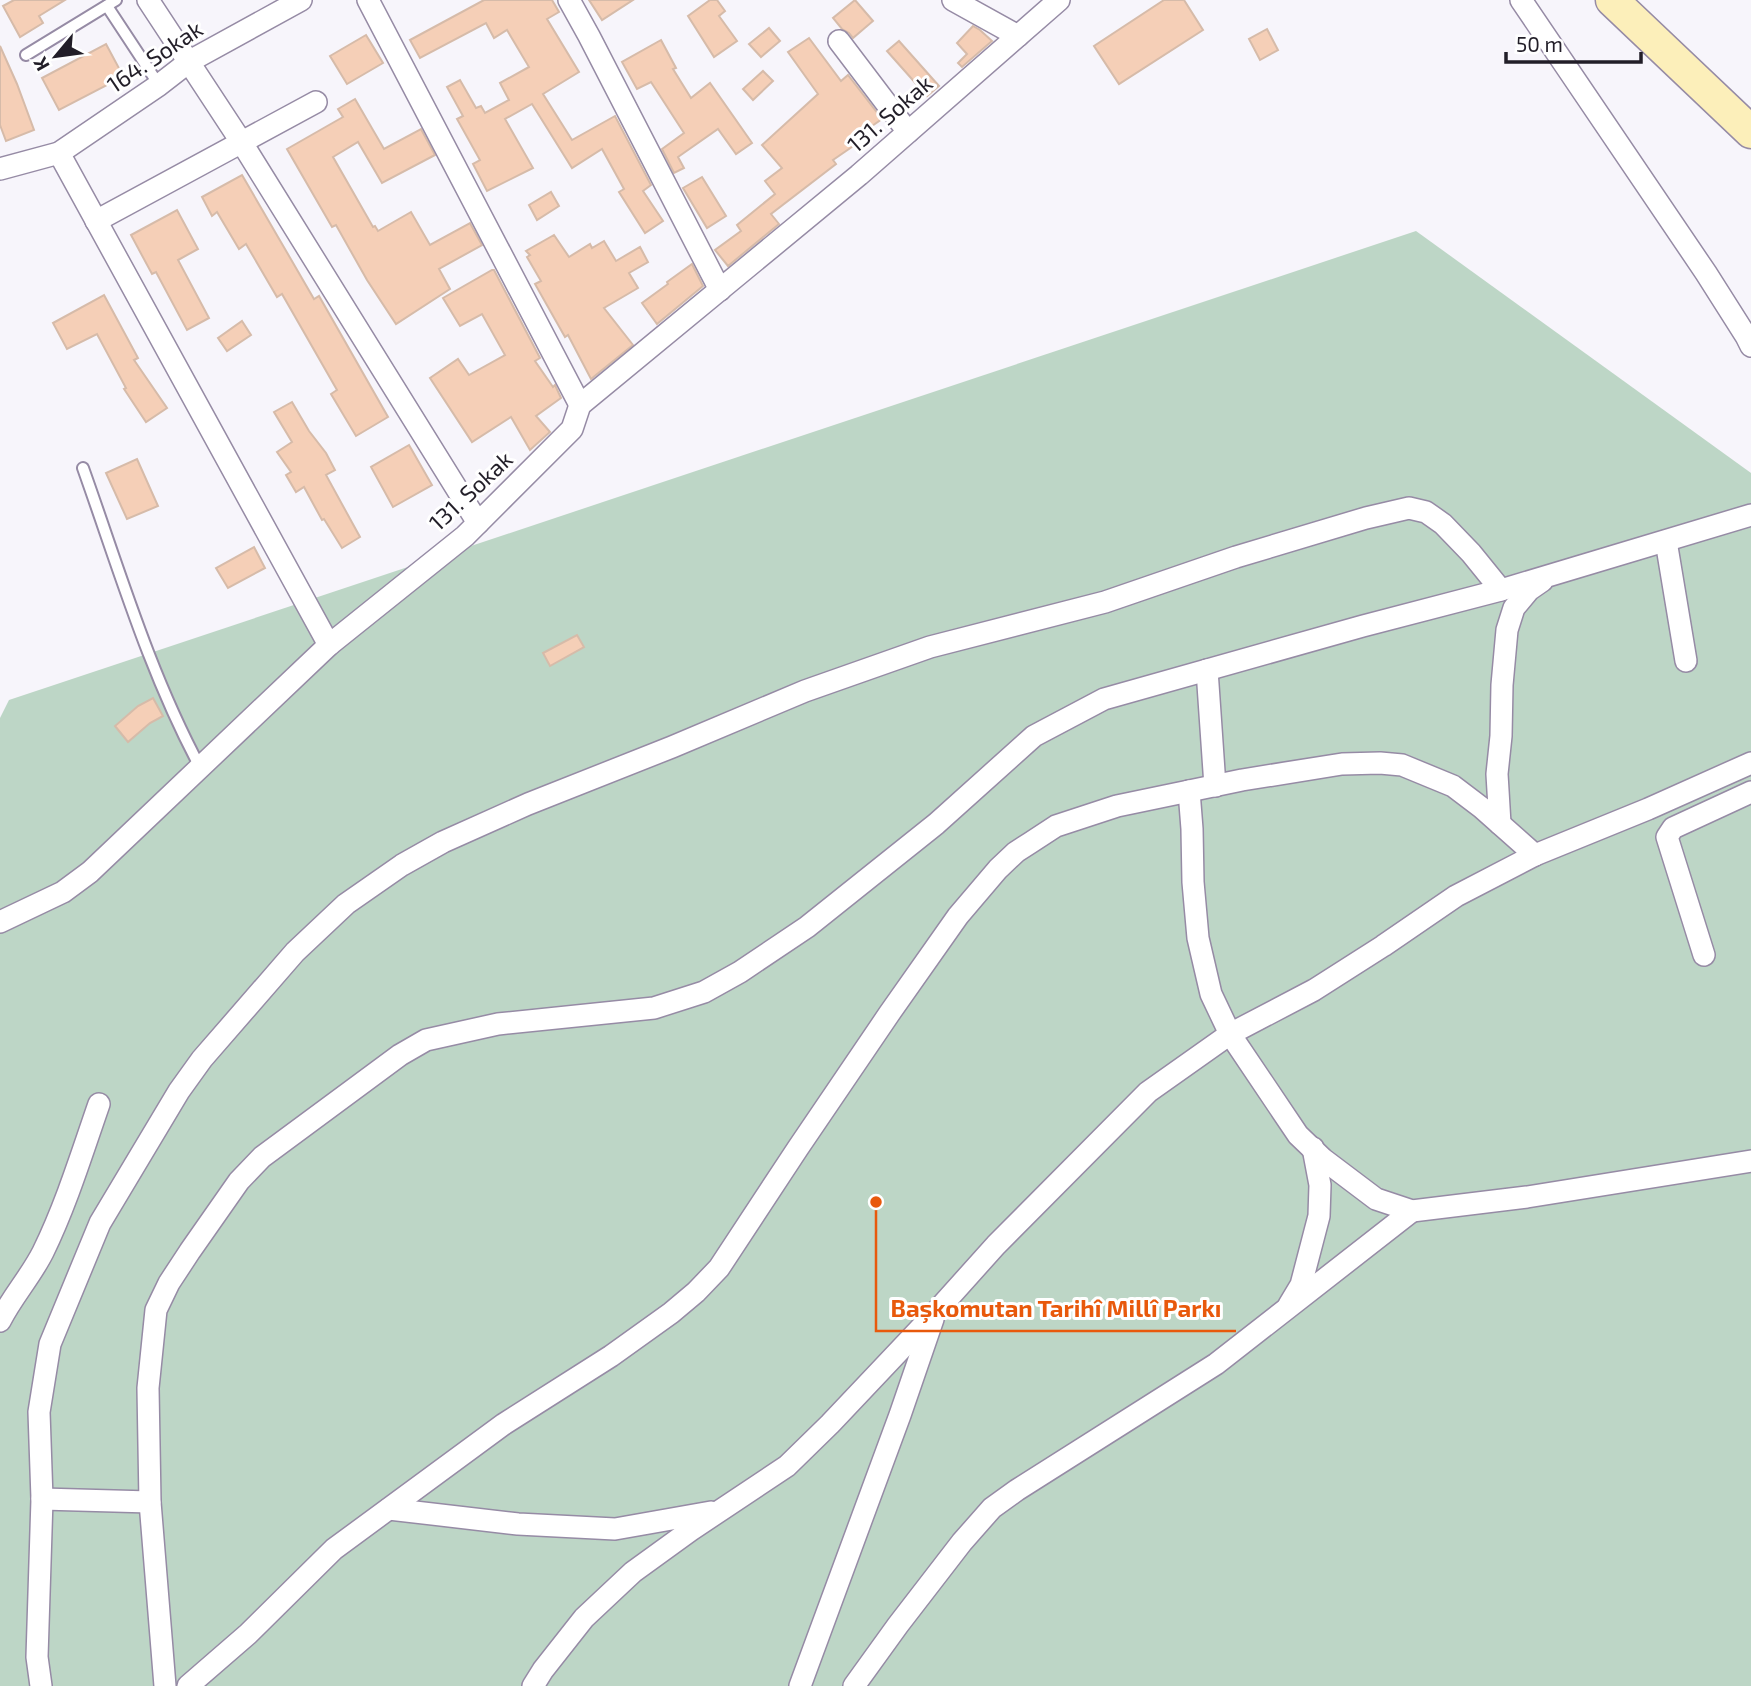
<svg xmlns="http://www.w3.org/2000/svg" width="1751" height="1686" viewBox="0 0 1751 1686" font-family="'Exo 2',sans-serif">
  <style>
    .green { fill: #bdd6c6 }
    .building { fill: #f5cfb7; stroke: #d6bba9; stroke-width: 2 }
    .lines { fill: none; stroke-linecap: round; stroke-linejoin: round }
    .lane-casing { stroke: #968ba5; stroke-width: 14 }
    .street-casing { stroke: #968ba5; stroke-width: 24 }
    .secondary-casing { stroke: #968ba5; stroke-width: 35 }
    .lane { stroke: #fff; stroke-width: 10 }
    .street { stroke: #fff; stroke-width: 21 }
    .secondary { stroke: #fcefba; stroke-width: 32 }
    .labels { text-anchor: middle; stroke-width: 6; stroke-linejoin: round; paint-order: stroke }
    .street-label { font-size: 23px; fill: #221e28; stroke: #fff }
    .leader { fill: none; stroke: #e8590c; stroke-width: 2.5 }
    .callout-dot { fill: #e8590c; stroke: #fff; stroke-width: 2.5 }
    .callout-label { font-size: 24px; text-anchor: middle; font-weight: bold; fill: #e8590c; stroke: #fff; stroke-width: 6; stroke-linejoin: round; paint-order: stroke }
  </style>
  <rect width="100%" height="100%" fill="#f7f5fb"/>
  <!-- green -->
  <path class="green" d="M1416,231L1751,473V1686H0V718L9,700Z"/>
  <!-- building -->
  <g class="building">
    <path d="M14,0H65L39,16L43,23L20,37L3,6Z"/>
    <path d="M484,0H552L559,12L547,19L579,72L543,94L572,140L615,116L651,185L643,191L663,221L645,233L619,192L624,189L602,149L572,168L532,104L505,119L533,168L487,191L473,164L480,160L457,119L463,116L447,87L460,80L476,108L481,106L485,113L509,100L500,83L529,67L507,30L494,38L486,23L420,58L410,40Z"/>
    <path d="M589,0H633L602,20Z"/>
    <path d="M710,0H717L725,11L719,16L737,41L714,57L688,16Z"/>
    <path d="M855,0L873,21L853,38L849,33L842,29L833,18Z"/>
    <path d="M1164,0H1184L1203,30L1119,84L1094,46Z"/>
    <path d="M973,26L980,30L992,41L962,67L958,63L967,54L957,43Z"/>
    <path d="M769,28L780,41L761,57L749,44Z"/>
    <path d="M1267,29L1278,50L1260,60L1249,39Z"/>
    <path d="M366,35L383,63L347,84L330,56Z"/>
    <path d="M809,38L841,81L848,75L882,119L859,135L862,140L833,160L836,164L771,214L779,224L728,266L715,250L741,231L737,225L775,194L765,181L782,168L762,145L818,94L788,52Z"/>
    <path d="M661,40L676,68L673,69L691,98L710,83L752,143L736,154L718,129L678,157L684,168L674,173L662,149L684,133L651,82L637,89L622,62Z"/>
    <path d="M899,41L939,86L927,96L887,51Z"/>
    <path d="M106,44L121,72L108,79L111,83L59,110L42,78Z"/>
    <path d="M0,46L17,84L34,130L6,141L0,125Z"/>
    <path d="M763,71L773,81L753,100L743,89Z"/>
    <path d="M355,99L384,149L421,129L435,155L382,183L358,142L333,157L373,227L375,226L378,231L411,212L430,245L470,223L482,245L439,269L450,289L396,324L367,280L336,225L332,227L287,149L343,117L338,109Z"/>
    <path d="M242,175L314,299L319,296L388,417L356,436L331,394L337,390L282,294L277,297L246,244L239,249L217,212L212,216L202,197Z"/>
    <path d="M702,177L726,216L707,228L683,188Z"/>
    <path d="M551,192L559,206L537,220L529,205Z"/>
    <path d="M177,210L198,249L178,260L209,318L187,330L156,272L152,274L131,235Z"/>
    <path d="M554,235L569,257L590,244L592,248L604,241L616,261L640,247L648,262L629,273L638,288L604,308L633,345L591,379L568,335L565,337L535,284L541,281L527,257L530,255L526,251Z"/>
    <path d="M692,264L703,286L657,324L642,303L668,284L667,282Z"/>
    <path d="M492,270H494L540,358L535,361L553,387L555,385L561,398L536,416L550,432L530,450L511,417L472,442L430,378L458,359L469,375L505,355L482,314L460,326L443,298Z"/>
    <path d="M104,295L138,358L134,360L167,408L146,422L124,389L126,388L97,334L67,349L53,323Z"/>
    <path d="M242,321L251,335L227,351L218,338Z"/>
    <path d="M292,402L309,431L326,453L335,470L326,475L360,537L342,548L324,519L322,520L304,487L296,492L286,475L291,472L277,452L292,442L274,412Z"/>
    <path d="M409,445L432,485L393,507L371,467Z"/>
    <path d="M137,459L158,506L127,519L106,473Z"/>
    <path d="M254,547L265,568L228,588L216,568Z"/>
    <path d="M577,635L584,647L550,666L543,653Z"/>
    <path d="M153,698L163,716L150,723L128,742L115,726L138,706Z"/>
  </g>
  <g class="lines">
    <defs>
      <g id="lane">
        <path d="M107,6L159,85"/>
        <path d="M26,55L116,0"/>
        <path d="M83,468C119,569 149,672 200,767"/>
      </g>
      <g id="street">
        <path d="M148,0L242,143L478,523"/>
        <path d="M368,0L580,405"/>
        <path d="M569,0L589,36L720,290"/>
        <path d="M953,0L1018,36"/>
        <path d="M1521,0L1706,273L1746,336L1751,346"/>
        <path d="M839,41L908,132"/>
        <path d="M59,153L329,645"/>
        <path d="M0,169L59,153L159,85L190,61L301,0"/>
        <path d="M96,221L316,102"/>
        <path d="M1666,541L1686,661"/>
        <path d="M1207,670L1215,786"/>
        <path d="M1189,791L1192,829L1193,882L1198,938L1211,994L1230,1034L1298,1135L1323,1159L1376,1199L1412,1211L1527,1197L1751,1161"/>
        <path d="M1500,824L1497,774L1501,736L1502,685L1507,630L1514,608L1529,590L1542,581"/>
        <path d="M0,922L63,892L90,872L329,645L465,536L572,429L580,405L859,175L1059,0"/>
        <path d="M1704,955L1667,837L1673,828L1751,792"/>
        <path d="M1289,1305L1301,1285L1319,1216L1320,1185L1313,1148"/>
        <path d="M0,1321C12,1297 31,1276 43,1252C66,1205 82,1153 99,1104"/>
        <path d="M42,1499L150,1502"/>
        <path d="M389,1509L518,1524L615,1529L711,1512"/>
        <path d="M41,1686L37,1657L42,1499L39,1412L50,1344L100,1223L179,1091L202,1059L295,952L346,904L402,865L443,842L528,804L672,747L805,691L930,647L1105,602L1236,557L1366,518L1409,508L1426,512L1443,524L1471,553L1501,590"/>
        <path d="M165,1686L150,1502L148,1388L156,1310L169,1283L190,1251L239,1181L262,1157L400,1055L426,1040L498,1024L654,1008L704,992L740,972L807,927L936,824L1034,736L1104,699L1363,626L1501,590L1751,515"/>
        <path d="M188,1686L248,1634L334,1549L504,1424L611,1356L671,1313L696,1292L719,1268L798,1148L889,1014L958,916L998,869L1016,852L1030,843L1056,826L1117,806L1242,780L1342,764L1380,763L1402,765L1453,786L1482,808L1535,855"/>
        <path d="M533,1686L543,1670L584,1618L633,1572L691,1530L787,1466L830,1424L935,1313L996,1245L1148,1092L1230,1034L1314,990L1383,946L1456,896L1535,855L1648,809L1751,763"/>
        <path d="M800,1686L900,1415L933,1319"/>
        <path d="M854,1686L898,1625L962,1542L992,1508L1017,1490L1216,1364L1412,1211"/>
      </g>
      <path id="secondary" d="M1612,0L1751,132"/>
    </defs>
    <!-- lane casing -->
    <use href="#lane" class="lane-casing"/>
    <!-- street casing -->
    <use href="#street" class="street-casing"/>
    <!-- secondary casing -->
    <use href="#secondary" class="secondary-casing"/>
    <!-- lane -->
    <use href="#lane" class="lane"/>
    <!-- street -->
    <use href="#street" class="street"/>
    <!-- secondary -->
    <use href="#secondary" class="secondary"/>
  </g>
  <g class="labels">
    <!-- street labels -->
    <g class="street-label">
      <text transform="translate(155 57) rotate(-34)" y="8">164. Sokak</text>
      <text transform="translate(890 114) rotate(-41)" y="8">131. Sokak</text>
      <text transform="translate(471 491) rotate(-43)" y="8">131. Sokak</text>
    </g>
  </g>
  <!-- callouts -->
  <path class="leader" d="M876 1202L876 1331H1236"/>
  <circle class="callout-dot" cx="876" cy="1202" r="7"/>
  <g class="callout-label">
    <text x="1056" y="1317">Başkomutan Tarihî Millî Parkı</text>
  </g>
  <!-- north arrow -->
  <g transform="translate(56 56) rotate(241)" stroke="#ffffff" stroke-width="5" paint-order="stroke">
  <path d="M0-5L12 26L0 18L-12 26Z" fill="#221e28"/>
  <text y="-10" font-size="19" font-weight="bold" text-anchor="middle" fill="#221e28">K</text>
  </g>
  <!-- scale -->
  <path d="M1506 52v10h135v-10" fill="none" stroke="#221e28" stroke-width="3.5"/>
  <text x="1516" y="52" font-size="21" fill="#221e28" stroke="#ffffff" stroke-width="5" paint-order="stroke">50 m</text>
</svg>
